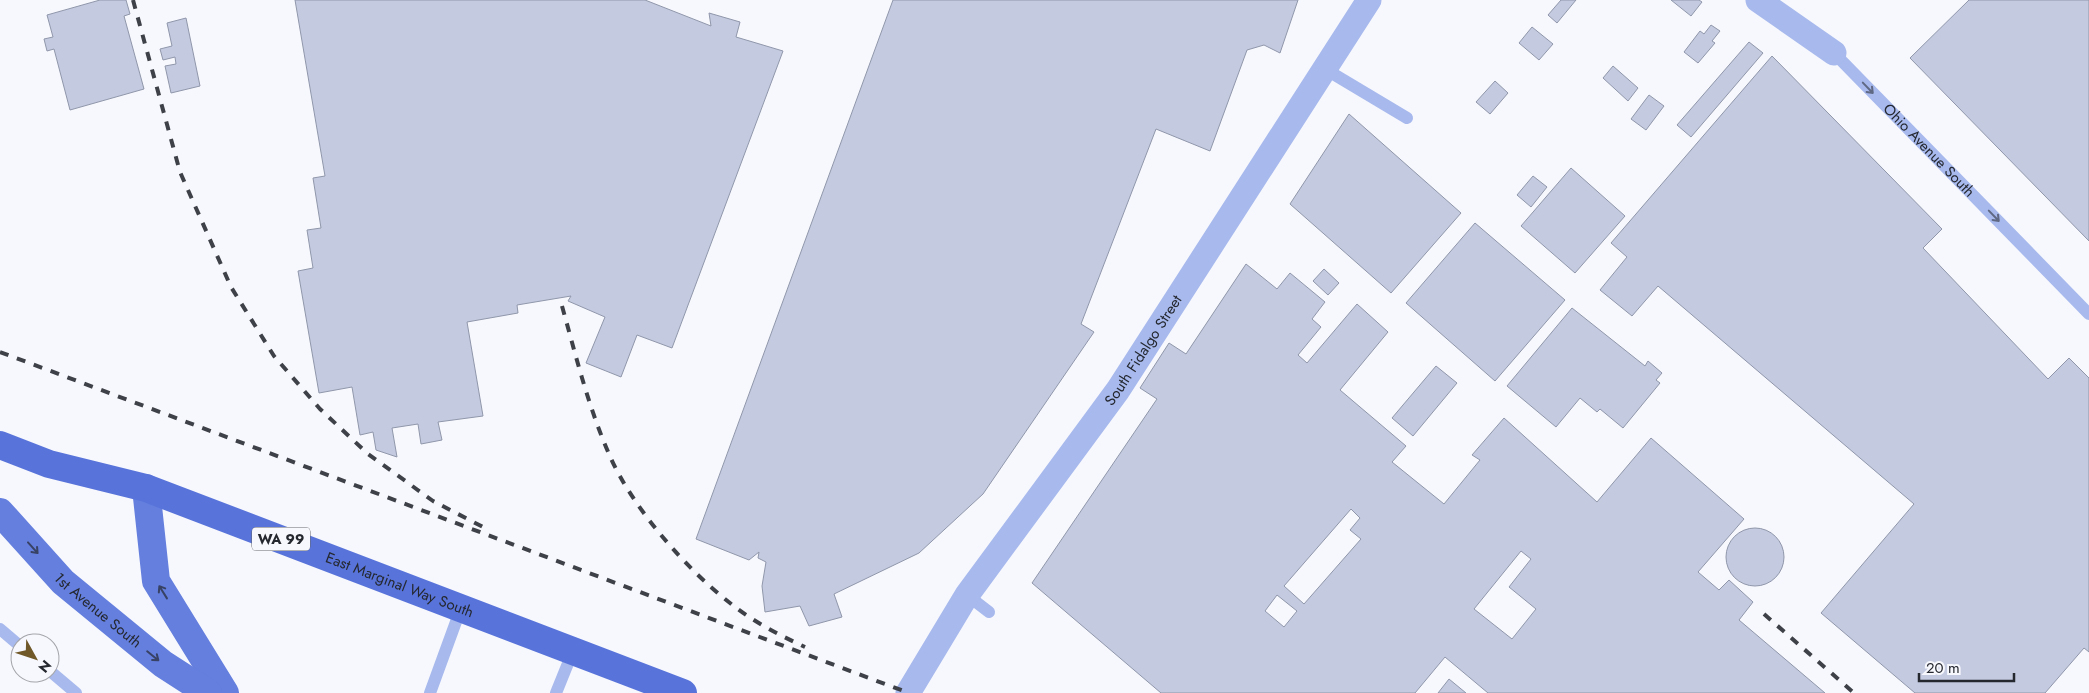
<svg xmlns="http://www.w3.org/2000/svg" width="2089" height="693" viewBox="0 0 2089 693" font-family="Jost,sans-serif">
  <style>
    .building { fill: #c4cbe0; stroke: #9097ab; fill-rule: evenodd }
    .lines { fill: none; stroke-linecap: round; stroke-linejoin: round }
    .service { stroke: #a7b9ed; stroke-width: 12 }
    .minor { stroke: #a7b9ed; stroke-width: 25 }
    .primary { stroke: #647fde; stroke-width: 28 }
    .trunk { stroke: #5874da; stroke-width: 28 }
    .rail { stroke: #3e4148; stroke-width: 4; stroke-dasharray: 9 9; stroke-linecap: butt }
    .oneway { stroke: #606984 }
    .oneway2 { stroke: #384264 }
    .labels { text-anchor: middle; stroke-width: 4.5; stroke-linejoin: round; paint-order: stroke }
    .shield { fill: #f7f8fd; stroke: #64666d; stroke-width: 1 }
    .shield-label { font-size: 14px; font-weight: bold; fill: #25282f }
    .street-label { font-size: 15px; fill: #25282f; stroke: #f7f8fd }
  </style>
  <rect width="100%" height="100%" fill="#f7f8fd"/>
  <!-- building -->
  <g class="building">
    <path d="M100,0H126L130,14L124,16L144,89L70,110L54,49L47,51L44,39L53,37L47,15Z"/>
    <path d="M295,0H645L711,26L709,13L740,22L736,37L783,51L672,348L637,335L621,377L586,363L605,317L568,301L571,296L517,305L518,313L467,322L483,416L438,422L442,440L421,444L418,424L392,428L397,457L376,450L373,432L360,435L352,387L319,393L298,271L313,268L307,230L321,228L313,178L325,176Z"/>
    <path d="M893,0H1298L1280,53L1264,45L1247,50L1210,151L1156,129L1081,324L1094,332L983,494L919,553L834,594L842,617L809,626L800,606L765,612L762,586L766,562L758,558L759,552L749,560L696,539Z"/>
    <path d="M1561,0H1576L1557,23L1548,15Z"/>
    <path d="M1671,0H1699L1702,2L1691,16Z"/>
    <path d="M1969,0H2089V241L1910,58Z"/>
    <path d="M186,18L200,86L171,93L165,66L176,64L175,57L163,60L160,49L172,46L167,23Z"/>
    <path d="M1711,25L1720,31L1712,41L1715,43L1698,63L1684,52L1700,31L1704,34Z"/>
    <path d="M1532,27L1553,44L1539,60L1519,43Z"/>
    <path d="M1749,42L1763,53L1691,137L1677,125Z"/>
    <path d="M1772,56L1942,229L1923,248L2048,379L2069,358L2089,378V652L2084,648L2045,693H1915L1821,613L1914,504L1658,286L1632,316L1600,290L1627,257L1611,243Z"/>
    <path d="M1613,66L1638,88L1628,101L1603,78Z"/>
    <path d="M1495,81L1508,93L1490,114L1476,102Z"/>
    <path d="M1649,95L1664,106L1646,130L1631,119Z"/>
    <path d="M1349,114L1461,213L1391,293L1290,204Z"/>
    <path d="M1571,168L1625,216L1575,273L1521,226Z"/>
    <path d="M1533,176L1547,187L1531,207L1517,195Z"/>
    <path d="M1475,223L1565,300L1495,381L1406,303Z"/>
    <path d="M1246,264L1277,289L1290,273L1325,302L1312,319L1321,327L1298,355L1307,363L1357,304L1388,332L1340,390L1406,446L1392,462L1444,504L1480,460L1472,455L1504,418L1597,502L1651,438L1744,519L1698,572L1719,590L1729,580L1753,602L1739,620L1825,693H1488L1445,657L1415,693H1161L1032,583L1157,399L1140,388L1169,343L1186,354ZM1351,509L1360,518L1350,530L1361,539L1304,604L1284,586ZM1521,551L1531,559L1509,587L1536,609L1512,639L1474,609ZM1277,595L1297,611L1284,627L1265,611Z"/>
    <path d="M1324,269L1339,283L1328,295L1313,281Z"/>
    <path d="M1572,308L1645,366L1648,361L1662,373L1656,380L1660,383L1623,428L1600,409L1597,412L1580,398L1556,427L1507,386Z"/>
    <path d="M1436,366L1457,383L1413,436L1392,418Z"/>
    <circle cx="1755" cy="557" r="29"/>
    <path d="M1449,679L1466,693H1438Z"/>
  </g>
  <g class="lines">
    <!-- service -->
    <g class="service">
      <path id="s1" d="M1834,53L2089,314"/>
      <path d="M1325,69L1407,118"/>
      <path d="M967,595L989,612"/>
      <path d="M0,629L20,646"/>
      <path d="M50,671L76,693"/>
      <path d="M430,693L461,608"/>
      <path d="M556,693L573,651"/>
    </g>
    <!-- minor -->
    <g class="minor">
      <path d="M1758,0L1834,53"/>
      <path id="s2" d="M908,693L967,595L1118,390L1369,0"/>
    </g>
    <!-- primary -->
    <g class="primary">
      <path d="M146,488L156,581L225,693"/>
      <path id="s3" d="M0,512L63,582L163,664L208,693"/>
    </g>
    <!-- trunk -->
    <path class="trunk" id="s4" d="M0,445L49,464L146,488L683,693"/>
    <!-- rail -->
    <g class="rail">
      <path d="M133,0L180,172L231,287L274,356L320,409L368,454L433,501L483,527"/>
      <path d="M562,306C576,356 588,406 609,454C631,506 685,568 730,603C752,621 779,635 805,647"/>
      <path d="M0,352L909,693"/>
      <path d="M1764,614L1854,693"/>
    </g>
  </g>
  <!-- one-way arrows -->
  <defs><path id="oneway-shaft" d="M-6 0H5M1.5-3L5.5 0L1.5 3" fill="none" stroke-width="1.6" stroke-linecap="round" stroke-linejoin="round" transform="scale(1.25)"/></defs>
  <g class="oneway">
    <use href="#oneway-shaft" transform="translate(1868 88) rotate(46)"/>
    <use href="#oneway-shaft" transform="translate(1994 216) rotate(46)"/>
  </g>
  <g class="oneway2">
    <use href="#oneway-shaft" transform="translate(33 548) rotate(48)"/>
    <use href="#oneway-shaft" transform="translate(163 592) rotate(-122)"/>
    <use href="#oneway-shaft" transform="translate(153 656) rotate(39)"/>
  </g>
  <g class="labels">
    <!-- shield labels -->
    <rect class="shield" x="252" y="527.5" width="58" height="23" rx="4"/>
    <g class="shield-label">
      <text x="281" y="544">WA 99</text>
    </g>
    <!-- street labels -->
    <g class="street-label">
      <text dy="5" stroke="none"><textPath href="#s1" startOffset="136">Ohio Avenue South</textPath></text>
      <text dy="5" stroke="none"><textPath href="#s2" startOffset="416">South Fidalgo Street</textPath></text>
      <text dy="5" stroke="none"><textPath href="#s4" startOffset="424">East Marginal Way South</textPath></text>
      <text dy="5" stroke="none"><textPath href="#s3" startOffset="139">1st Avenue South</textPath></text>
    </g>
  </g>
  <!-- north arrow -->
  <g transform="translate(35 658) rotate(130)"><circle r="24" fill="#f7f8fd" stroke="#a3a5ab"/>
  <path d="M0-4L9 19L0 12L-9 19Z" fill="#705828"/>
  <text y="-8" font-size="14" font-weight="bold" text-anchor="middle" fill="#25282f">N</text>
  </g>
  <!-- scale -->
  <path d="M1919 673v8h95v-8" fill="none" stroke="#25282f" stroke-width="2.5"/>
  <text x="1926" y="673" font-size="15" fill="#25282f" stroke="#f7f8fd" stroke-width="4" paint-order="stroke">20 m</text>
</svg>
